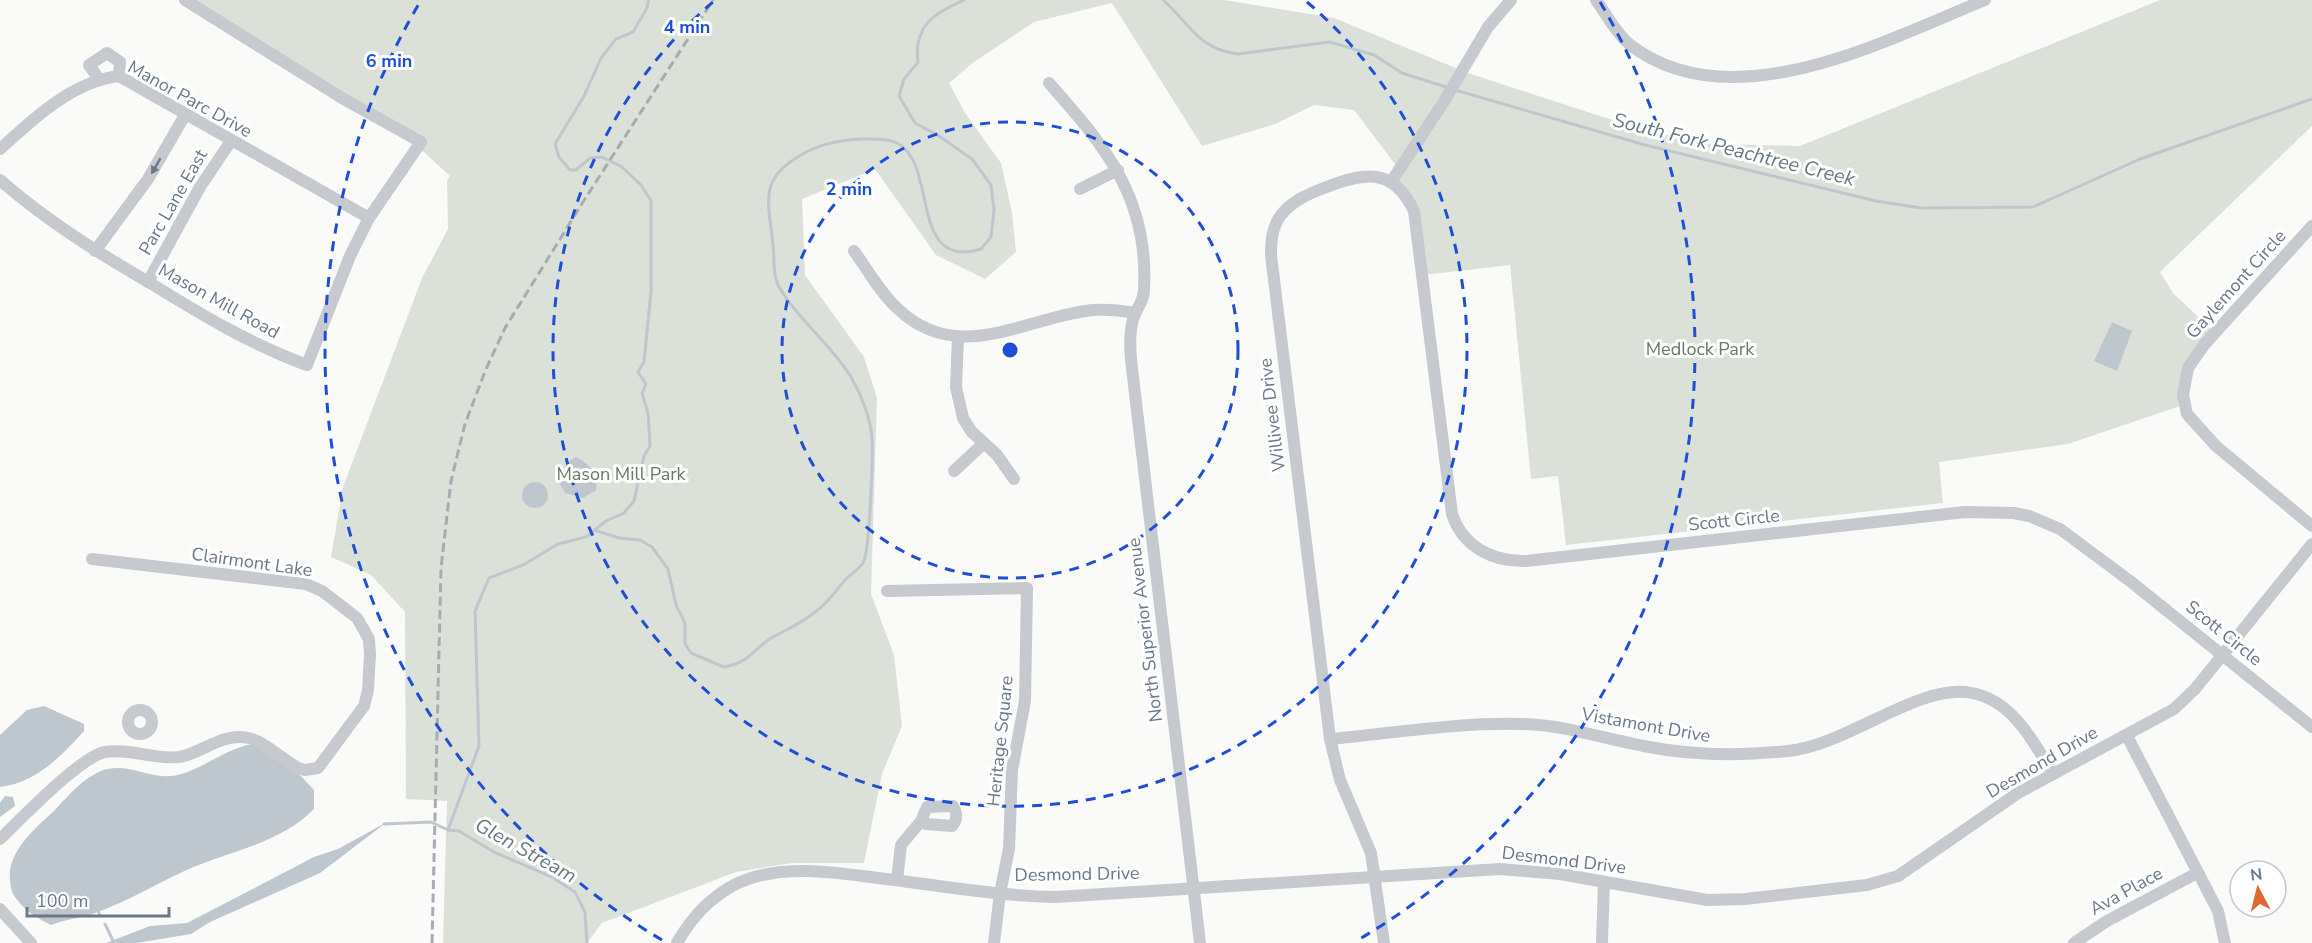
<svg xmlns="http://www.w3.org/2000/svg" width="2312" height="943" viewBox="0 0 2312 943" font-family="'Nunito Sans',sans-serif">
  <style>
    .green { fill: #dbe1d9 }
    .water { fill: #bec7cd }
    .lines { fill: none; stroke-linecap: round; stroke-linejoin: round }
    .stream { stroke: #bec7cd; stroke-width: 3 }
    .minor { stroke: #c6c9cd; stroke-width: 12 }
    .rail { stroke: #a7acb2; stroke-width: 3; stroke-dasharray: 9 4.5; stroke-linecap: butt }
    .oneway { fill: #6a7888 }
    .ring { fill: none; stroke: #1d4ed8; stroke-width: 3; stroke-dasharray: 10 8 }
    .labels { text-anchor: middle; stroke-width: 6; stroke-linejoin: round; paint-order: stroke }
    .street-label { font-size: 18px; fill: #6a7888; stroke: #fff }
    .park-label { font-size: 18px; fill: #667a65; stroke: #fff }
    .water-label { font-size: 20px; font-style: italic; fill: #667983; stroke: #fff }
    .centre { fill: #1d4ed8; stroke: #fff; stroke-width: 3 }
    .ring-label { font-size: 18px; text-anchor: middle; font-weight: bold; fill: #1d4ed8; stroke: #fff; stroke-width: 6; stroke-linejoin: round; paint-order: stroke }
  </style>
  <rect width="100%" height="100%" fill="#fafaf8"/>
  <!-- green -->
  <g class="green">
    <path d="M195,0H1224L1334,18L1463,71L1398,168L1354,110L1314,105L1275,124L1202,146L1112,3L1034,22L974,62L949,83L965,113L1001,163L1012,213L1016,252L985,279L936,255L875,169L802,199L805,275L864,357L877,398L871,594L894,655L902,726L882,774L864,863H792L736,872L602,923L587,943H443L447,801L406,799L405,612L371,575L331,557L343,487L422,278L448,229L447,180L450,176L413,142Z"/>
    <path d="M2160,0H2312V126L2160,272L2173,293L2212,330L2184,368L2183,405L2068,444L1939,462L1943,503L1566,545L1558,476L1531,479L1510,265L1424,275L1414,211L1391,182L1465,72L1606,118L1702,144L1800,146Z"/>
  </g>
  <!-- water -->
  <g class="water">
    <path d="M2112,322L2132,331L2117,371L2094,361Z"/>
    <path d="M576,457C590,464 598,474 596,490L583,498L565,493L557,479L559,471L566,469V463Z"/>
    <circle cx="535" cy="495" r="13"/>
    <path d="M44,706L84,724V731C62,756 35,783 0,787V735L27,710Z"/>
    <path d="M252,744L298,773L314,790V809C283,841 236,850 196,866C162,880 130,901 95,913C81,918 66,919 51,925C35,917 23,910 13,894C0,858 29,834 54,811C69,795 86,774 108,769C128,764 151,778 171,776C196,774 224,749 252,744Z"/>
    <path d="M5,796L13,797L15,806L0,817V803Z"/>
    <path d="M387,822L320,873L210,922L191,934L137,943H106L150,926L187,923L314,857L338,849Z"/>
  </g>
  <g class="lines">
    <!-- stream -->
    <g class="stream">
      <path d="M1163,0C1191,25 1198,49 1238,54L1330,42L1374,55L1402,73L1449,88"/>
      <path d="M1455,90L1645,145L1876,201L1921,208L2033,207L2140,159L2312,99"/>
      <path d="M594,530L619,538L640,540L652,547L668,569L676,605L685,623V644L691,653L724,667C752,662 753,648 773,637C790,628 804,622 819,609C830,600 837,589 846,579C851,574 859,569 863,563C870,551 873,455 872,437C870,416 861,395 851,377C831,344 797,319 778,285C772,272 775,258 773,245C769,203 757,180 801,155C819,144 840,140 861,139C872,139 888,138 897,143C939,164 908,271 981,249L991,237L994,210L991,185L972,159L939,136L915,123L899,96L904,79L918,62C913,26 934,13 964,0"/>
      <path d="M384,824L431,822L448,830"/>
      <path d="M448,830L479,746L475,611L489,578L523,565L558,544L586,537L606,521L624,513L634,501L644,456L650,446L648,413L642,393L646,384L638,372L644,362L651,291V201L641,185L622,167L602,157L590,158L576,170H570L559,157L555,144L584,96L601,58L616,39L633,32L647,8L649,0"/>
      <path d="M448,830L459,831L494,852L552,877L575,892L585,912L587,943"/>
      <path d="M98,911L100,915"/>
      <path d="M105,924L114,943"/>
    </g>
    <!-- minor -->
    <g class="minor">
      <path d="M1596,0C1606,14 1616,33 1629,44C1730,123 1884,41 1985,0"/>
      <path d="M98,78L89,65L107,53L120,62L119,76"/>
      <path d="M1049,83C1105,146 1149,198 1144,289C1144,300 1139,305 1135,314C1129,328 1130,345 1131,360L1200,943"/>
      <path d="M0,149C33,119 73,81 119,76L369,218"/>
      <path d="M0,180C47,221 97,252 150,283C202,315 250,344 307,365L350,256L369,218L421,142L342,98L185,0"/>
      <path d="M1391,182L1443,103L1488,27L1511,0"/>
      <path d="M1080,189L1118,170"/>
      <path d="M2312,226L2204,345L2188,368L2183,395L2187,414L2216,446L2312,526"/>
      <path d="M95,251L148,179L185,115"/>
      <path d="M854,251C868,270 880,293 898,309C956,364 1020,321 1085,311C1102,308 1118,310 1135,313"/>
      <path d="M148,282L200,187L231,141"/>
      <path d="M958,337L956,387L963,418L971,431L997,455L1014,479"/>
      <path d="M954,471L984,443"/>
      <path d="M887,591L1027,588L1025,701L1012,770L1009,849L1000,893L994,943"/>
      <circle cx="140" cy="722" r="12"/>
      <path d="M2127,736L2218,911L2225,943"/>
      <path d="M1330,739C1394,733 1460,722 1524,724C1566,725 1608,740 1649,747C1696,756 1741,756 1788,751C1846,746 1920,682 1972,693C2013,701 2033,741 2053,774"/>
      <path d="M0,839C21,819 80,757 105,752C130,748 155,760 179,757C192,755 205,747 217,742C255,726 268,751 298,768L305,770L318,768L364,706L368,690L370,655L369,639L357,618L322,591L306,584L92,559"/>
      <path d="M897,880L901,845L921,821L927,807L953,806C957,813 958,819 952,826L926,824L921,821"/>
      <path d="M0,909L31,943"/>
      <path d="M677,943C693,914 719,888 751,878C792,865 837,873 878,878C937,885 997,896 1056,897L1500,869L1560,874L1707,900L1745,899L1867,885L1898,876L2018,793L2174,709L2195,689L2312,544"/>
      <path d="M1384,943L1371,853L1340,780L1330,739L1271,255C1271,241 1272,227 1281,215C1292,201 1308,194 1324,188C1365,172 1393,167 1414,211L1452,514C1463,547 1493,562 1526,561L1965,512L2014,513L2029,516L2060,529L2130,581L2312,727"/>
      <path d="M1602,943L1604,882"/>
      <path d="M2074,943L2107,921L2197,873"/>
    </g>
    <!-- rail -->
    <path class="rail" d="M432,943L441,568L451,481L465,424L486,369L505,328L583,202L713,0"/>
  </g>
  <!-- one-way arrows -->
  <defs><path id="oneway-solid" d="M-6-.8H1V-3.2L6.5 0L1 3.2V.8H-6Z" transform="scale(1.5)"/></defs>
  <use class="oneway" href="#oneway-solid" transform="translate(156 166) rotate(120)"/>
  <!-- distance rings -->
  <g class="ring">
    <circle cx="1010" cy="350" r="228"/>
    <path d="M1307 2A457 457 0 1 1 713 2"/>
    <path d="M662 940A685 685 0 0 1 420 2M1600 2A685 685 0 0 1 1358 940"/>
  </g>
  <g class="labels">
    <!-- street labels -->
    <g class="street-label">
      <text transform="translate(190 99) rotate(29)" y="6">Manor Parc Drive</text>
      <text transform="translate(173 202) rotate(-60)" y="6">Parc Lane East</text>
      <text transform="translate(2236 284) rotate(-48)" y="6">Gaylemont Circle</text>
      <text transform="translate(219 301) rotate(29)" y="6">Mason Mill Road</text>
      <text transform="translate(1272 415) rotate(-97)" y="6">Willivee Drive</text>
      <text transform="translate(1734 520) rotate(-6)" y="6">Scott Circle</text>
      <text transform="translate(252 562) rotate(8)" y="6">Clairmont Lake</text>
      <text transform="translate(1145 630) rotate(-97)" y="6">North Superior Avenue</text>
      <text transform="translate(2224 633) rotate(39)" y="6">Scott Circle</text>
      <text transform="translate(1646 725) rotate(10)" y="6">Vistamont Drive</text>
      <text transform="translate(1000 741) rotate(-84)" y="6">Heritage Square</text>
      <text transform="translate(2042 762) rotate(-30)" y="6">Desmond Drive</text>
      <text transform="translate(1564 860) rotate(7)" y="6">Desmond Drive</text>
      <text transform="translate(1077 874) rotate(-1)" y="6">Desmond Drive</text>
      <text transform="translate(2126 891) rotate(-29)" y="6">Ava Place</text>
    </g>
    <!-- park labels -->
    <g class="park-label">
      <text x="1700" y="355">Medlock Park</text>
      <text x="621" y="480">Mason Mill Park</text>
    </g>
    <!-- water labels -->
    <g class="water-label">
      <text transform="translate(1734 149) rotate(14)" y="7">South Fork Peachtree Creek</text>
      <text transform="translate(526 850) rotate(29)" y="7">Glen Stream</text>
    </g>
  </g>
  <circle cx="1010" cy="350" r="9" class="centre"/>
  <g class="ring-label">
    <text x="687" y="33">4 min</text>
    <text x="389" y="67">6 min</text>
    <text x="849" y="195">2 min</text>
  </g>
  <!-- north arrow -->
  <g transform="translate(2258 889) rotate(353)"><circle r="28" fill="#ffffff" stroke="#c3c9cf" stroke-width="1.5"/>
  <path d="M0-4.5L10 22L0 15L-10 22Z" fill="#df6833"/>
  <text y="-9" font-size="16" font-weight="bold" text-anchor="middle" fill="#6a7888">N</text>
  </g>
  <!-- scale -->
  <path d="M27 907v9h142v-9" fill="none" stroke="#6a7888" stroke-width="3"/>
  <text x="36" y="907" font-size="18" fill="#6a7888" stroke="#ffffff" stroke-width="4.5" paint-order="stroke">100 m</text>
</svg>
